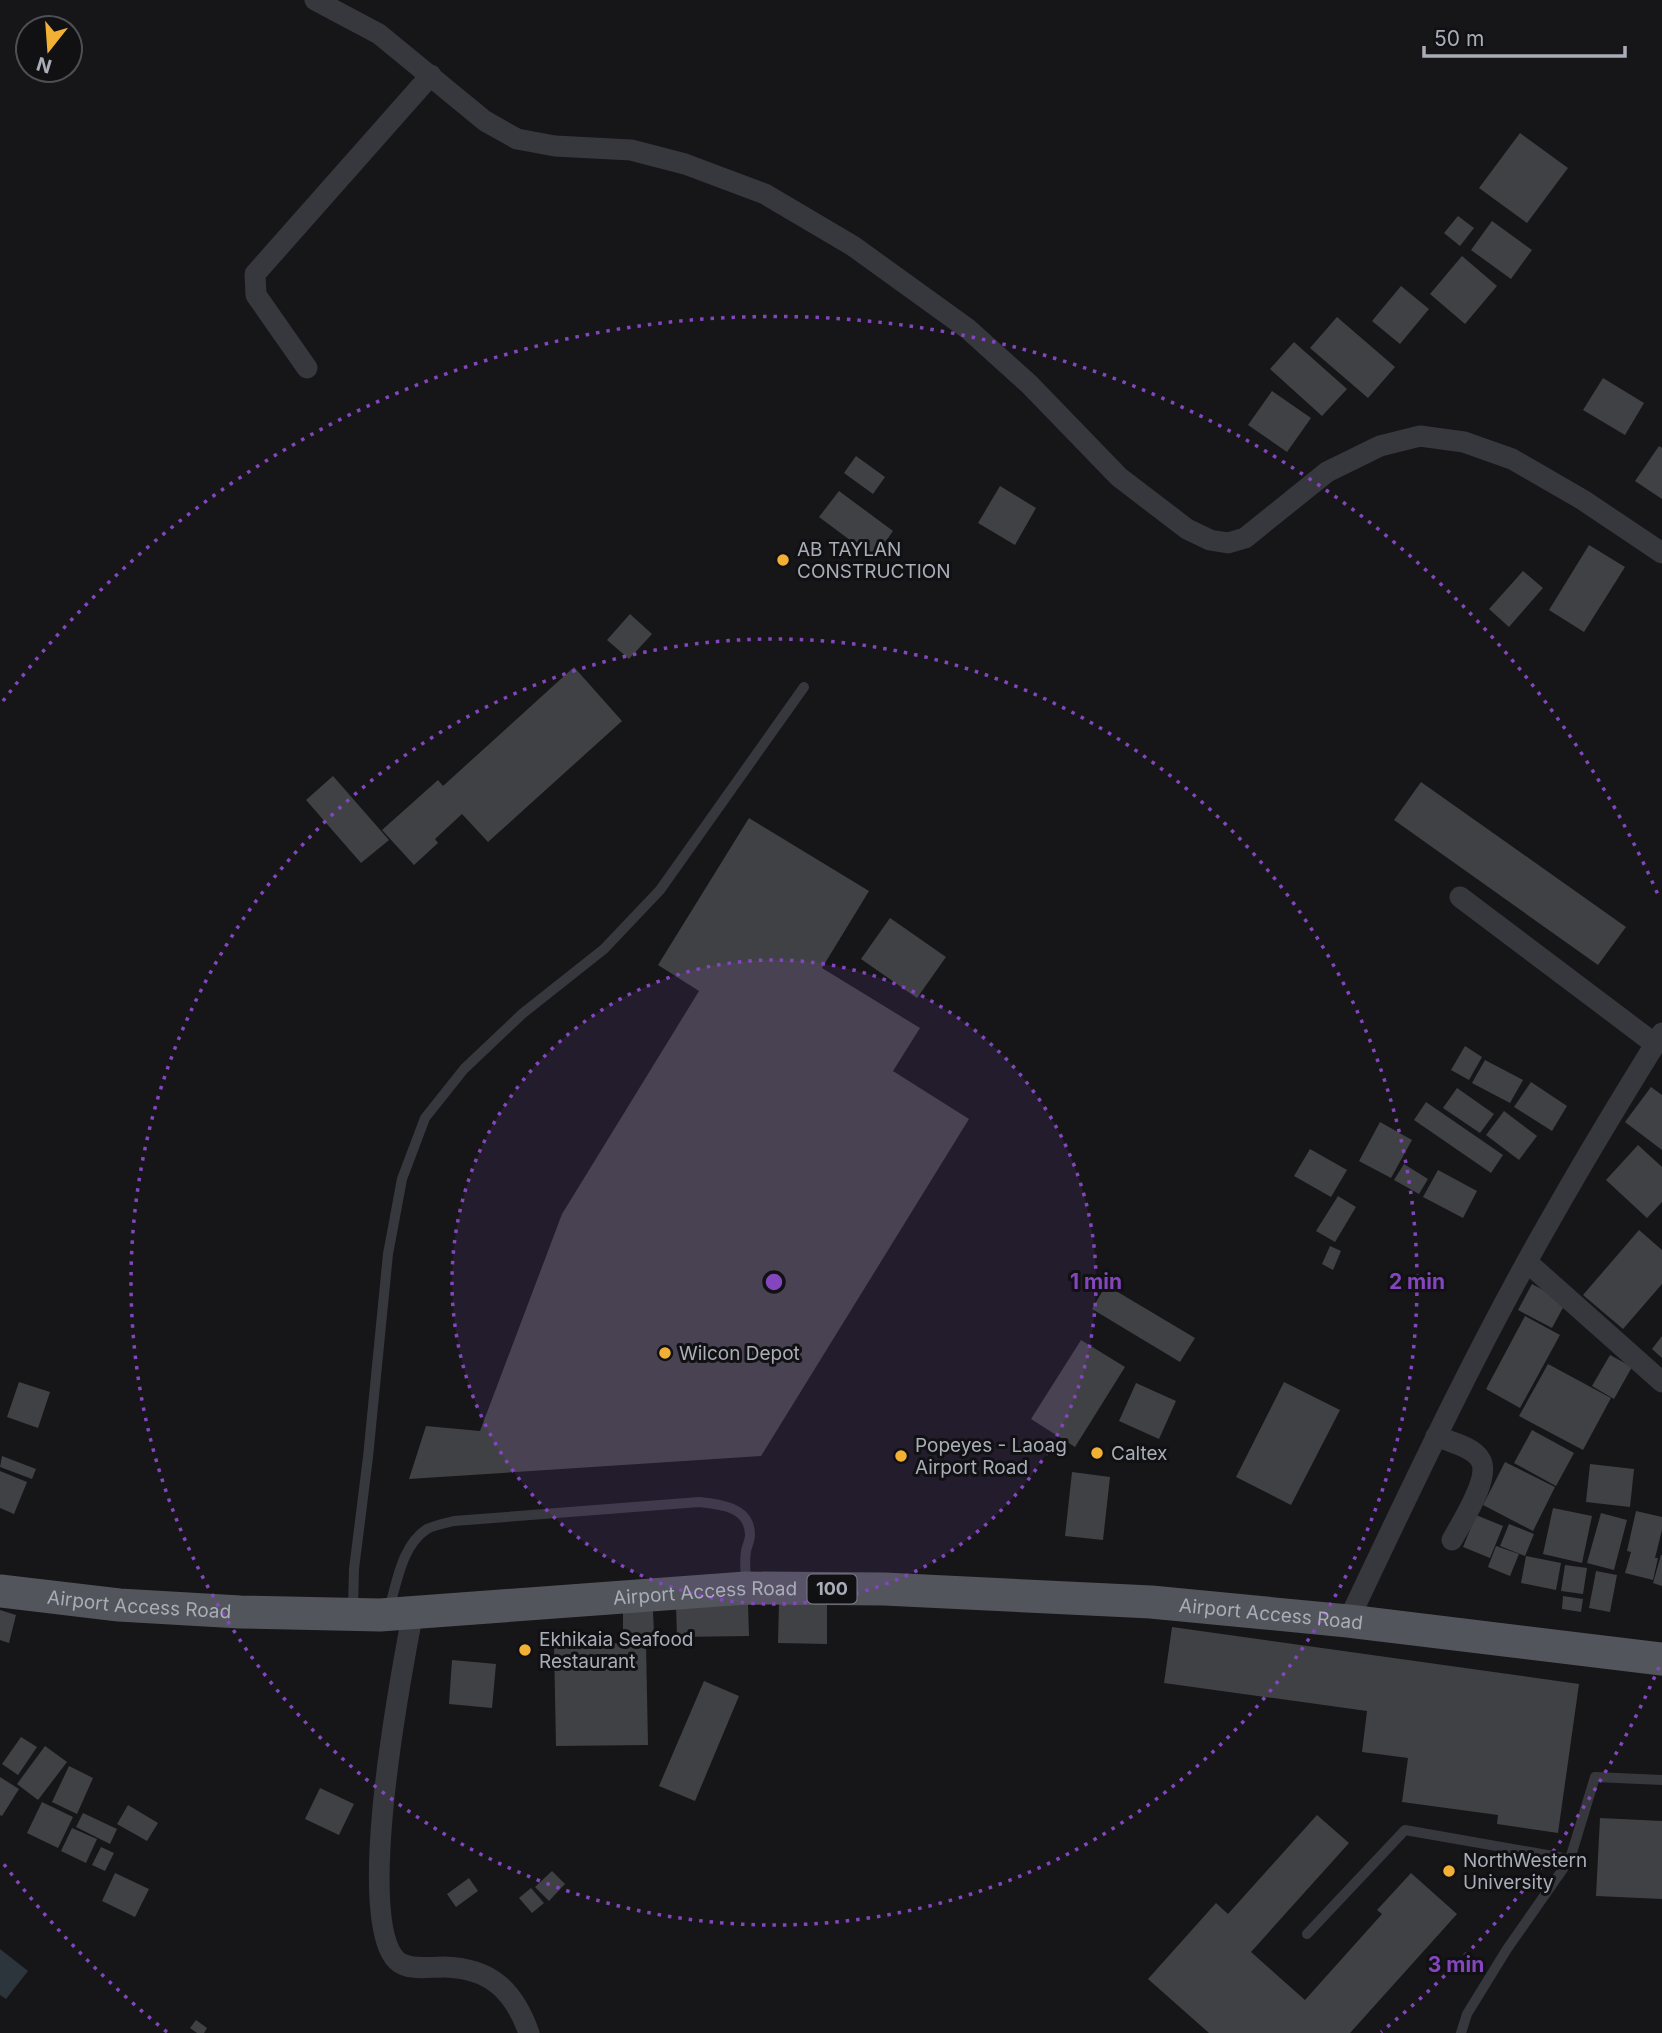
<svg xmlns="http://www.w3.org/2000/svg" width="1662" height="2033" viewBox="0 0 1662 2033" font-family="Inter,sans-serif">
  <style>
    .water { fill: #2c353c }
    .building { fill: #404145 }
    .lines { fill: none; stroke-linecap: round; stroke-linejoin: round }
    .service { stroke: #37383d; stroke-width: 10 }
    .minor { stroke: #37383d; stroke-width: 21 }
    .primary { stroke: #53555c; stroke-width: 33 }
    .ring { fill: none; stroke: #8446be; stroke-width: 3.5; stroke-dasharray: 3.5 7 }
    .poi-dot { fill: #f2b134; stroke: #111113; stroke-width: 2.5 }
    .labels { text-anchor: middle; stroke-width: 6; stroke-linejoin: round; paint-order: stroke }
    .shield { fill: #111113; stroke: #7b7e86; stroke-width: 2 }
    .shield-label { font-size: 18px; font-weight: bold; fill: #a8adb8 }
    .poi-label { font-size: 19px; fill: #a8adb8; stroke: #111113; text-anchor: start }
    .street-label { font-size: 19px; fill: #a8adb8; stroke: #111113 }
    .centre { fill: #8446be; stroke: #111113; stroke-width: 3.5 }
    .ring-label { font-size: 21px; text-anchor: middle; font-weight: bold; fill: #8446be; stroke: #111113; stroke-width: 6; stroke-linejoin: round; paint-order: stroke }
  </style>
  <rect width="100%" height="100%" fill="#161618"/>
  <!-- water -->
  <path class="water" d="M0,1949L28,1971L6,1999L0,1995Z"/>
  <!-- building -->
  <g class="building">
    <path d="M1520,133L1568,168L1527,223L1479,188Z"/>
    <path d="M1458,216L1474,228L1460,246L1444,233Z"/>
    <path d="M1492,221L1532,250L1511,279L1471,250Z"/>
    <path d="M1462,256L1497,286L1465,324L1430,294Z"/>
    <path d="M1401,286L1429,309L1400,344L1372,321Z"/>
    <path d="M1337,317L1395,367L1368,398L1310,348Z"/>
    <path d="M1294,342L1347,389L1322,416L1270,369Z"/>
    <path d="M1603,378L1644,403L1625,435L1583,410Z"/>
    <path d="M1272,391L1311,418L1287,452L1248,425Z"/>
    <path d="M1659,446L1662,448V499L1635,481Z"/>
    <path d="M856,456L885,477L873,494L844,473Z"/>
    <path d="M1000,486L1036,508L1015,545L978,523Z"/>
    <path d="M839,491L893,531L874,558L819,517Z"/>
    <path d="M1589,545L1625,567L1584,632L1549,610Z"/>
    <path d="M1523,571L1543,588L1509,627L1489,609Z"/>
    <path d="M630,614L652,634L629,659L607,640Z"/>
    <path d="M574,667L622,721L488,842L462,814L435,839L438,843L414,865L382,830L438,780L443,786Z"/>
    <path d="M333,776L389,840L361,863L306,800Z"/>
    <path d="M1421,782L1626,927L1598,965L1394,820Z"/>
    <path d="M749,818L869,891L822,968L920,1028L893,1071L969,1119L761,1456L409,1479L426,1426L480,1431L562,1214L699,991L658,965Z"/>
    <path d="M890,918L946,957L917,998L861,959Z"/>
    <path d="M1465,1046L1482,1057L1469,1080L1451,1070Z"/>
    <path d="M1485,1060L1523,1080L1510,1103L1472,1083Z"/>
    <path d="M1531,1082L1567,1106L1552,1131L1514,1107Z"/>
    <path d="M1651,1087L1662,1095V1150L1625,1122Z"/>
    <path d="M1457,1088L1494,1114L1480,1133L1443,1108Z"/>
    <path d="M1426,1102L1503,1155L1491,1173L1414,1120Z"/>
    <path d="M1504,1111L1537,1136L1519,1160L1486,1135Z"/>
    <path d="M1380,1122L1412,1140L1391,1178L1359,1161Z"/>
    <path d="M1638,1145L1662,1167V1202L1647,1218L1606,1180Z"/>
    <path d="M1310,1149L1347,1170L1331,1197L1294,1176Z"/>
    <path d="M1404,1164L1428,1179L1419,1194L1394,1180Z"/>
    <path d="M1438,1170L1477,1191L1463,1218L1423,1197Z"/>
    <path d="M1338,1196L1356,1207L1335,1242L1316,1231Z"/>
    <path d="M1639,1230L1662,1250V1284L1623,1329L1583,1295Z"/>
    <path d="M1330,1246L1341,1251L1333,1270L1322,1264Z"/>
    <path d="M1532,1284L1566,1302L1552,1328L1518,1310Z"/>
    <path d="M1106,1285L1195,1338L1180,1362L1092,1309Z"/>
    <path d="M1525,1316L1560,1335L1520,1408L1486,1389Z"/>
    <path d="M1662,1336V1358L1652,1349Z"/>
    <path d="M1081,1340L1125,1367L1075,1447L1031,1419Z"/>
    <path d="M1610,1355L1632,1367L1614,1399L1592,1386Z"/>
    <path d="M1548,1364L1611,1398L1583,1450L1519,1416Z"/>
    <path d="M19,1382L50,1392L38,1428L7,1417Z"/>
    <path d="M1284,1382L1340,1410L1291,1505L1236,1477Z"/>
    <path d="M1136,1383L1176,1401L1159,1439L1119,1421Z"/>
    <path d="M1532,1430L1574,1453L1556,1486L1514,1463Z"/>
    <path d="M2,1456L36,1469L32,1479L0,1467Z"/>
    <path d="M1505,1462L1555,1487L1533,1531L1483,1505Z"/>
    <path d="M1590,1464L1634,1469L1630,1507L1586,1502Z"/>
    <path d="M0,1471L27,1482L14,1514L0,1508Z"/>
    <path d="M1072,1472L1110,1477L1103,1540L1065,1536Z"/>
    <path d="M1553,1508L1592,1516L1582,1563L1543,1554Z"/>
    <path d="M1636,1511L1662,1517V1530L1655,1558H1658L1653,1580L1625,1573L1631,1552L1627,1551Z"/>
    <path d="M1601,1513L1627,1520L1614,1570L1587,1563Z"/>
    <path d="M1476,1515L1503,1526L1490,1558L1463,1547Z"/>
    <path d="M1509,1524L1534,1534L1525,1556L1500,1546Z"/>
    <path d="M1496,1546L1519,1554L1510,1576L1488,1567Z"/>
    <path d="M1661,1555H1662V1586L1653,1583Z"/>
    <path d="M1526,1556L1561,1563L1556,1590L1521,1583Z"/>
    <path d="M1565,1565L1587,1568L1583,1594L1561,1591Z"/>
    <path d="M1596,1571L1617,1575L1610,1612L1589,1608Z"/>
    <path d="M1563,1596L1583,1599L1581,1612L1562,1609Z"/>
    <path d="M779,1603L827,1604V1644L778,1643Z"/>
    <path d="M748,1604L749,1636L677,1637L676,1606Z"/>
    <path d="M0,1610L16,1615L9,1643L0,1640Z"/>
    <path d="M653,1611L654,1634L623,1635V1612Z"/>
    <path d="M1172,1627L1579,1684L1558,1833L1497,1824L1498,1815L1402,1802L1408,1758L1362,1752L1367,1711L1164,1683Z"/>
    <path d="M646,1643L648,1745L556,1746L554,1644Z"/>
    <path d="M452,1660L496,1664L492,1708L449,1704Z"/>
    <path d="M704,1681L739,1696L695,1801L659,1786Z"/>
    <path d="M21,1737L37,1747L18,1775L2,1764Z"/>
    <path d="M45,1746L67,1762L38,1800L17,1784Z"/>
    <path d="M69,1766L93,1778L77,1814L52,1802Z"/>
    <path d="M0,1777L19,1789L2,1816L0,1815Z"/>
    <path d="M320,1788L354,1804L339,1835L305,1819Z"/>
    <path d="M42,1802L73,1817L58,1848L27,1833Z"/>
    <path d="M128,1805L158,1823L147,1841L117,1824Z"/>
    <path d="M83,1813L117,1829L110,1844L76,1827Z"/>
    <path d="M1317,1815L1349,1843L1251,1952L1305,2000L1382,1914L1377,1910L1411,1873L1457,1914L1350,2033H1209L1148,1979L1216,1903L1228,1914Z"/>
    <path d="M1600,1818L1662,1821V1899L1596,1896Z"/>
    <path d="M72,1828L97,1839L86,1863L61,1851Z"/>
    <path d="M101,1847L114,1853L105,1871L92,1865Z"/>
    <path d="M552,1871L565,1884L549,1901L535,1887Z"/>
    <path d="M115,1873L149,1889L135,1917L102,1901Z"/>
    <path d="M469,1878L478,1891L456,1907L447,1894Z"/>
    <path d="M531,1888L544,1903L532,1913L519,1898Z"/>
    <path d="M196,2020L207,2028L204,2033H197L190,2028Z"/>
  </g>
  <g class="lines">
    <!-- service -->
    <g class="service">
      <path d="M353,1609L354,1569L368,1457L388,1254L402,1179L425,1118L464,1069L522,1014L604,949L660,890L804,687"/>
      <path d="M389,1609C397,1582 402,1545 427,1529C435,1525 446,1523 454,1521L699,1502C720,1504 750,1507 750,1535C750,1540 747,1546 746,1551C744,1562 746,1574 746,1586"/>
      <path d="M1307,1934L1405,1830L1570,1859L1595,1777L1662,1780"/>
      <path d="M1461,2033L1467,2014L1507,1949L1570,1859"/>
    </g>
    <!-- minor -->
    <g class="minor">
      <path d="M315,0L379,34L485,121L517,139L555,146L631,150L685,164L765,194L853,246L968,329L1029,384L1119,477L1187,529L1210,540L1228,543L1245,538L1327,472L1380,446L1420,436L1464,442L1512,459L1583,500L1662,553"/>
      <path d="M307,368L256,295L255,274L431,75"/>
      <path d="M1460,897L1655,1044"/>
      <path d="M1527,1262L1662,1382"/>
      <path d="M1436,1436C1449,1442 1472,1446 1480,1459C1492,1477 1461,1523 1452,1540"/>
      <path d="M413,1612C403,1664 349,1940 402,1964C414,1970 430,1967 444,1967C491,1968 514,1991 529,2033"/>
      <path d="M1348,1621C1414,1482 1479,1343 1556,1210C1590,1150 1626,1091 1662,1033"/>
    </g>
    <!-- primary -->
    <path class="primary" id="s1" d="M0,1591L119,1605L240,1612L380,1615L746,1588L884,1589L1151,1602L1348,1621L1662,1659"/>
  </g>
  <!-- distance rings -->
  <circle cx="774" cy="1282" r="322" fill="#8446be" fill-opacity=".12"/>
  <g class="ring">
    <circle cx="774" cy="1282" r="322"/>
    <circle cx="774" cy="1282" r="643"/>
    <path d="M1659 1667A965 965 0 0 1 1381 2032M167 2032A965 965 0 0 1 3 1863M3 701A965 965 0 0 1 1659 897"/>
  </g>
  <!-- markers -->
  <g class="poi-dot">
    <circle cx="783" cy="560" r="7"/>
    <circle cx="665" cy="1353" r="7"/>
    <circle cx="1097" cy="1453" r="7"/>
    <circle cx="901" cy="1456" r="7"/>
    <circle cx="525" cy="1650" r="7"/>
    <circle cx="1449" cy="1871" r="7"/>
  </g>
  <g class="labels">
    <!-- shield labels -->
    <rect class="shield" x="807.5" y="1574.5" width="49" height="29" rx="5"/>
    <g class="shield-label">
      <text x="832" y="1595">100</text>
    </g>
    <!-- poi labels -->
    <g class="poi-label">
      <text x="797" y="556">AB TAYLAN<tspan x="797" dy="22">CONSTRUCTION</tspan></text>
      <text x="679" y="1360">Wilcon Depot</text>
      <text x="915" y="1452">Popeyes - Laoag<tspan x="915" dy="22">Airport Road</tspan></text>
      <text x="1111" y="1460">Caltex</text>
      <text x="539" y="1646">Ekhikaia Seafood<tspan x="539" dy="22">Restaurant</tspan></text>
      <text x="1463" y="1867">NorthWestern<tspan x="1463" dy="22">University</tspan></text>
    </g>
    <!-- street labels -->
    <g class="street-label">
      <text dy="7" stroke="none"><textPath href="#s1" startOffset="707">Airport Access Road</textPath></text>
      <text dy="7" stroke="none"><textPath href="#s1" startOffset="140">Airport Access Road</textPath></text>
      <text dy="7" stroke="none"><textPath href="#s1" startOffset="1274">Airport Access Road</textPath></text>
    </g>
  </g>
  <circle cx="774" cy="1282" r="10" class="centre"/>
  <g class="ring-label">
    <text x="1096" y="1289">1 min</text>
    <text x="1417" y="1289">2 min</text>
    <text x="1456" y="1972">3 min</text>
  </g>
  <!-- north arrow -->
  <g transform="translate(49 49) rotate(197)"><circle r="33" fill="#111113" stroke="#4d4f55" stroke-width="2"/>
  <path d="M0-5L12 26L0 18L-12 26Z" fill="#f2b134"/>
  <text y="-10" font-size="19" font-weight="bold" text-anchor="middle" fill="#a8adb8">N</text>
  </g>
  <!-- scale -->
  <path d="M1424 46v10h201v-10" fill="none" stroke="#a8adb8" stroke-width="3.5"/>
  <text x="1434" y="46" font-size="21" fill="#a8adb8" stroke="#111113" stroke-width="5" paint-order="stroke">50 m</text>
</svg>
